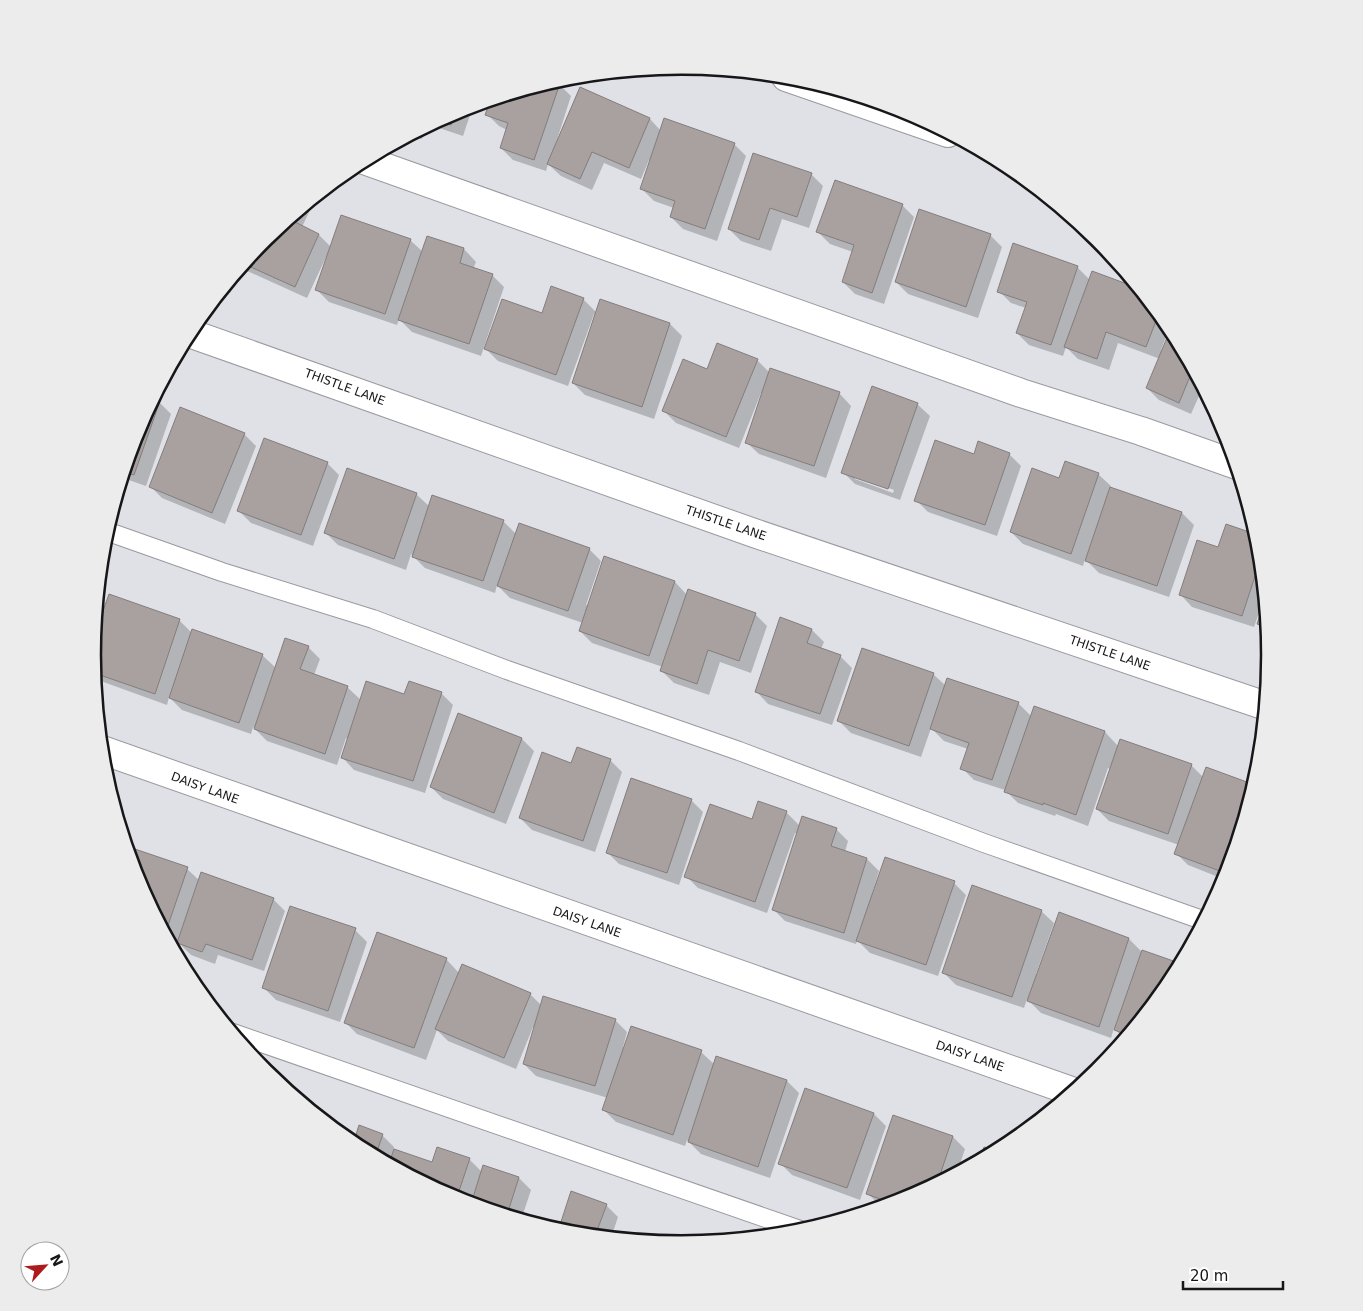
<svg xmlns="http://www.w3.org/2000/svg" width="1363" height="1311" viewBox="0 0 1363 1311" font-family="'DejaVu Sans',sans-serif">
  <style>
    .shadow { fill: #0003; fill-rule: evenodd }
    .building { fill: #a8a1a0; stroke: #847d7d }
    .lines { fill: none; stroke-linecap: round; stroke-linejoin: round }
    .service-casing { stroke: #999a9f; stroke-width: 20 }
    .minor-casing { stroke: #999a9f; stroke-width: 30 }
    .service { stroke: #fff; stroke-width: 18 }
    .minor { stroke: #fff; stroke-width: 28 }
    .labels { text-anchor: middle; stroke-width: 5; stroke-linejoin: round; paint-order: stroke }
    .street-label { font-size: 12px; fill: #171719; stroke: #fff }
    .rim { fill: none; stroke: #171719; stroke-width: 2.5 }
  </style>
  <rect width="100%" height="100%" fill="#e0e1e7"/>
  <!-- shadow -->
  <g class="shadow">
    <path d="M552,82L559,84L571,96L555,146H556L581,89L650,119L661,131L734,144L746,156L717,241L683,229L671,217L674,208L654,201L642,189L651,161L649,160L641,179L604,163L592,190L561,176L548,164L546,171L513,160L501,148L507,130L499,126L487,114L491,100Z"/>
    <path d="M473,106L463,136L430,125L456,111Z"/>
    <path d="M426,127L422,139L411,135Z"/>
    <path d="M811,174L823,186L809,228L782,219L771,251L741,241L729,229Z"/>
    <path d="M902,205L914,217L884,304L855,294L843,282L853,252L830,244L818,232Z"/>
    <path d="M305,206L310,210L302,227L319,235L331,247L410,240L423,252L428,237L464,249L476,262L473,269L492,275L504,287L484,347L486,348L543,314L583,299L597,313L601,301L670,324L682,336L654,419L585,395L573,383L596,314H594L568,386L498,361L484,347L481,356L412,332L399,319L397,325L329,302L317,290L328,258L326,257L307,298L245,270L242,267L265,239Z"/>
    <path d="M990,235L1002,247L978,318L908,294L896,282Z"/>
    <path d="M1077,267L1090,280L1093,272L1140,290L1170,326L1161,350L1163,351L1172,330L1203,387L1191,414L1159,400L1147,388L1160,359L1118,343L1109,370L1078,359L1066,347L1063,356L1029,345L1017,333L1026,308L1011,303L999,291Z"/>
    <path d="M757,360L770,373L839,393L851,406L826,478L759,454L746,442L763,394L761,393L739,448L676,423L664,411Z"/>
    <path d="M153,400L159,402L171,414L146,486L123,478L137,430Z"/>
    <path d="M917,404L930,416L900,500L855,484L843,472ZM855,476L894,490L893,493L855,479Z"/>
    <path d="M244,434L256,446L225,524L162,498L150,486Z"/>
    <path d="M1009,454L1021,466L997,536L928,512L916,500L975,455Z"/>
    <path d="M327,463L339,475L313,546L251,523L239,511Z"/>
    <path d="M1098,474L1111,486L1110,488L1182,513L1194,525L1169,597L1099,573L1085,559L1083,566L1023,544L1011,532L1060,479Z"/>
    <path d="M416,494L430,507L503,521L516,534L589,549L601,561L586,605H589L675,582L687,595L755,614L767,626L751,673L720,662L709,695L674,683L662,671L663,667L592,643L580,631L583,623L510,598L497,585L495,593L425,568L411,554L406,570L338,545L326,533Z"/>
    <path d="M1258,536L1265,595L1254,627L1192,607L1180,594L1219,549Z"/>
    <path d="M99,592L105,598L95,629Z"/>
    <path d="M1266,603L1269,634L1258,624Z"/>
    <path d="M781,619L812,630L824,642L821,649L840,656L852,668L832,725L768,704L756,691Z"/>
    <path d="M179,620L192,633L262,655L276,668L308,647L320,659L314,675L347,687L361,700L441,693L453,705L425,793L354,770L342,757L348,739L346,738L337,765L267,741L253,727L251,734L182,710L169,697L167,705L95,679L92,655Z"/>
    <path d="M933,674L946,686L1018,703L1032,717L1035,708L1105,732L1118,746L1191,765L1204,778L1207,769L1255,787L1226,880L1188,865L1176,853L1179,845L1109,821L1097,809L1111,769L1108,768L1088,826L1056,814L1055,816L1018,803L1005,790L974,780L962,768L968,749L944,741L931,728L921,757L851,733L839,721Z"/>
    <path d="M459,714L522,739L534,751L506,824L443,799L431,787Z"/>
    <path d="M610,760L622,772L595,852L532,830L520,818L572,764Z"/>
    <path d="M691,800L703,812L679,885L619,864L607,852Z"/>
    <path d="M786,812L800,826L836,829L848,841L845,852L867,859L879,871L872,894L954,883L966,895L938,976L870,953L857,940L856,944L785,921L773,909L798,833H795L767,913L698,888L686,876L753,821Z"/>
    <path d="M187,869L200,881L273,899L285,911L264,971L218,955L215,964L191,955L178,942L175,952L137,881Z"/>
    <path d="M1041,911L1054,923L1036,974L1038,975L1129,939L1142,952L1181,965L1171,983L1125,1040L1114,1028L1111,1038L1041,1013L1027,999L1024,1008L956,985L944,973Z"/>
    <path d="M355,930L367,942L340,1022L276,1000L264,988Z"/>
    <path d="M446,959L459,973L530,994L542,1006L615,1020L627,1032L623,1047L701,1052L715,1065L787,1081L799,1093L770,1178L701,1154L687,1140L685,1146L616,1122L604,1110L608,1098L536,1076L524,1064L535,1028L533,1027L516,1069L448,1041L437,1030L426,1060L357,1034L345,1022Z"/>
    <path d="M874,1114L886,1126L860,1200L792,1175L780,1163Z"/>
    <path d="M893,1117L953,1137L965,1149L957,1173L907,1200L884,1207L880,1205L867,1193Z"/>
    <path d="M360,1127L382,1135L394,1147V1150L433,1163L469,1159L482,1172L484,1167L519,1178L531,1190L521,1220L456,1200L354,1145Z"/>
    <path d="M606,1205L618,1217L611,1238L566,1233L559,1231Z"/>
  </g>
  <!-- building -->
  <g class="building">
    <path d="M554,81L560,83L534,160L500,148L508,123L485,115L490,101Z"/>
    <path d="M580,87L650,118L629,168L592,152L580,179L547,164Z"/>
    <path d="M456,111L451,125L438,121Z"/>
    <path d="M664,118L735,143L705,229L670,217L675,201L640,189Z"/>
    <path d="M753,153L812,173L797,217L770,208L759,240L728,229Z"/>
    <path d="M835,180L903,204L872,293L842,282L854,245L816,232Z"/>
    <path d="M919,209L991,234L966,307L895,282Z"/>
    <path d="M341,215L411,239L385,314L315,290Z"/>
    <path d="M289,219L319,234L295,287L244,264L265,239Z"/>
    <path d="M427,236L464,248L460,263L493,274L469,344L398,320Z"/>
    <path d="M1013,243L1078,266L1051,345L1016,333L1027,302L997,292Z"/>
    <path d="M1092,271L1138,288L1159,313L1146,347L1106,332L1097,359L1064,347Z"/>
    <path d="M551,286L584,298L556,375L484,349L502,299L542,313Z"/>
    <path d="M600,299L670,323L642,407L572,383Z"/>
    <path d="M1171,328L1193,369L1179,403L1146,388Z"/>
    <path d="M717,343L758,359L726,437L662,411L683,359L707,369Z"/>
    <path d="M770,368L840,392L814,466L745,443Z"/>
    <path d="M872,386L918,403L888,489L841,473Z"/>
    <path d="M154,399L160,401L134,475L124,472L137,430Z"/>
    <path d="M180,407L245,433L212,513L149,487Z"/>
    <path d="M264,438L328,462L301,535L237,511Z"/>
    <path d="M935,440L974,454L978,441L1010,453L985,525L914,501Z"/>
    <path d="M1065,461L1099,473L1071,554L1010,532L1032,468L1059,478Z"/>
    <path d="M347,468L417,493L394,559L324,533Z"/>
    <path d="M1110,487L1182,512L1157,586L1085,561Z"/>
    <path d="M432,495L504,520L483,581L412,557Z"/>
    <path d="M519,523L590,548L568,611L497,586Z"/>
    <path d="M1226,524L1258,535L1259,541L1261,558L1242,616L1179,595L1197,540L1218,547Z"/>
    <path d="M604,556L675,581L649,656L579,631Z"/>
    <path d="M688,589L756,613L739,661L708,650L697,684L660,671Z"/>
    <path d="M109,594L180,619L155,694L94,673L92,655L94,636Z"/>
    <path d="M1265,600L1268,628L1257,624Z"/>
    <path d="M780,617L812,629L807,643L841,655L820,714L755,692Z"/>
    <path d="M192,629L263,654L239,723L169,698Z"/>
    <path d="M285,638L309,646L300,669L348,686L325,754L254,729Z"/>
    <path d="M862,648L934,673L909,746L837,721Z"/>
    <path d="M947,678L1019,702L992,780L960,769L969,743L930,729Z"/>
    <path d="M366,681L404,694L409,681L442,692L413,781L341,758Z"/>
    <path d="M1034,706L1105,731L1076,815L1043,803V805L1004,792Z"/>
    <path d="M458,713L522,738L494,813L430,787Z"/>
    <path d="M1120,739L1192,764L1168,834L1096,809Z"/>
    <path d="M577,747L611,759L583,841L519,818L542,752L571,763Z"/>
    <path d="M1206,767L1255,785L1228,874L1174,854Z"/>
    <path d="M631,778L692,799L667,873L606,853Z"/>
    <path d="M758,801L787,811L755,902L684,877L710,804L752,819Z"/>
    <path d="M802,816L837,828L831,846L867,858L844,933L772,910Z"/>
    <path d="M126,846L188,867L165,934L137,881Z"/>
    <path d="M885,857L955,881L926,965L856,941Z"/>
    <path d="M201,872L274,898L252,960L206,944L202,952L177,943Z"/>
    <path d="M972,885L1042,910L1012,997L942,973Z"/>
    <path d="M290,906L356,928L328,1011L262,988Z"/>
    <path d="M1059,912L1129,938L1099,1027L1027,1001Z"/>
    <path d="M377,932L447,958L414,1048L344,1023Z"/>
    <path d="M1142,950L1182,964L1171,983L1128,1035L1114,1030Z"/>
    <path d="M462,964L531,993L504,1058L435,1029Z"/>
    <path d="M543,996L616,1019L595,1086L523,1064Z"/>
    <path d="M631,1026L702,1050L673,1135L602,1110Z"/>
    <path d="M716,1056L787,1080L758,1167L688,1142Z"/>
    <path d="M805,1088L874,1113L847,1188L778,1164Z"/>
    <path d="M893,1115L953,1136L937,1184L907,1200L895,1204L866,1194Z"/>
    <path d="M359,1125L383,1134L375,1157L353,1144Z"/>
    <path d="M437,1147L470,1158L456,1200L389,1164L394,1149L432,1162Z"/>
    <path d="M984,1147L998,1151L979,1161Z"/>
    <path d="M483,1165L519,1177L507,1215L471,1204Z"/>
    <path d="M571,1191L607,1204L595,1236L566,1233L558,1231Z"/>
  </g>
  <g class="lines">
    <defs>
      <g id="service">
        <path d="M106,531L222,572L373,619L507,670L739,751L984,843L1205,921"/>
        <path d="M233,1033L803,1231"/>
      </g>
      <g id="minor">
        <path d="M786,77L948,133"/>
        <path d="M364,160L1021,393L1141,431L1237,465"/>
        <path d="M189,333L754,533L1266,706"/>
        <path d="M102,750L1074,1092"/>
      </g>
    </defs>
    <!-- service casing -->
    <use href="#service" class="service-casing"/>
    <!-- minor casing -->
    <use href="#minor" class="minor-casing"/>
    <!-- service -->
    <use href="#service" class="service"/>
    <!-- minor -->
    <use href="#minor" class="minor"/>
  </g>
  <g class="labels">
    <!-- street labels -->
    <g class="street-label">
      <text transform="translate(345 387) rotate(20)" y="4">THISTLE LANE</text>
      <text transform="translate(726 523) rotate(19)" y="4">THISTLE LANE</text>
      <text transform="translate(1110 653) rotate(19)" y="4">THISTLE LANE</text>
      <text transform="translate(205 788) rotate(20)" y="4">DAISY LANE</text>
      <text transform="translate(587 922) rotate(19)" y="4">DAISY LANE</text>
      <text transform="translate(970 1056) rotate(19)" y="4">DAISY LANE</text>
    </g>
  </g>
  <!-- crop -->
  <path d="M0 0H1363V1311H0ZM101 655a580 580 0 1 1 1160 0a580 580 0 1 1-1160 0Z" fill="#ececed" fill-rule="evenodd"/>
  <path class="rim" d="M101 655a580 580 0 1 1 1160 0a580 580 0 1 1-1160 0Z"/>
  <!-- north arrow -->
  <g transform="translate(45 1266) rotate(64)"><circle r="24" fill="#ffffff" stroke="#a2a2a3"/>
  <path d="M0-4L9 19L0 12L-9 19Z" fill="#ad1c1b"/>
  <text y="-8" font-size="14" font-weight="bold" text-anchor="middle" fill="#171719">N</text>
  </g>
  <!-- scale -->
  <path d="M1183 1281v8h100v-8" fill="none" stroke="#171719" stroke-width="2.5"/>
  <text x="1190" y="1281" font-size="15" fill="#171719" stroke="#ffffff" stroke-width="4" paint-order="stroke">20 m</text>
</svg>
